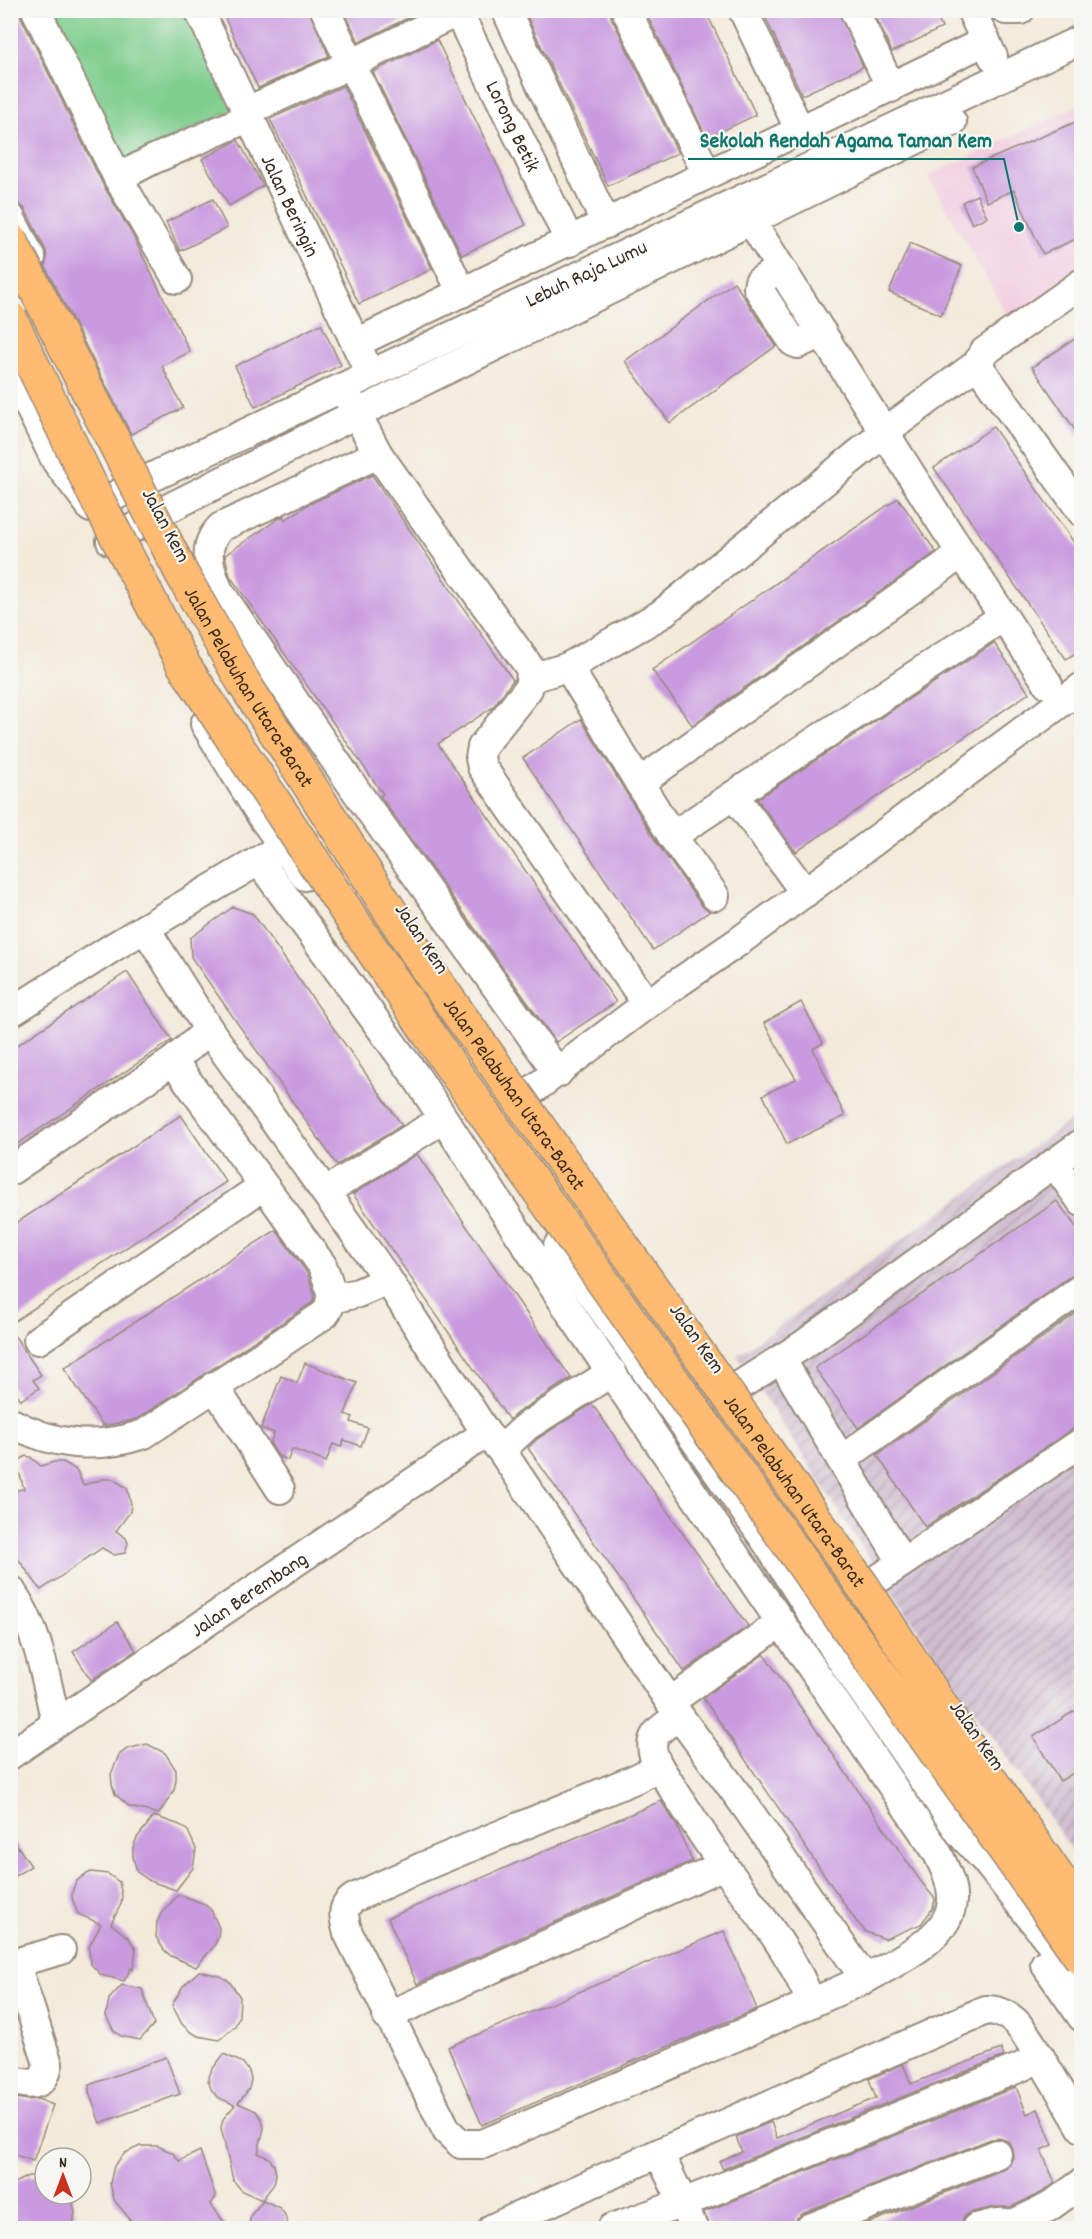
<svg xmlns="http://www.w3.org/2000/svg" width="1092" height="2239" viewBox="0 0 1092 2239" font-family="Dekko,sans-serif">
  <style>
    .built { fill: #f2cfe1 }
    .industrial { fill: url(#industrial-furrows) }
    .green { fill: #7fce8e; stroke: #5d7c56; stroke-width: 1.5 }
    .building { fill: #c99adf }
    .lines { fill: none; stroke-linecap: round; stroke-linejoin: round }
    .minor-casing { stroke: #978a7c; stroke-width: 32 }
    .minor { stroke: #fff; stroke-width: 28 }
    .major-bridge-casing { stroke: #978a7c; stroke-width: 36; stroke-linecap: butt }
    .major-bridge { stroke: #febb71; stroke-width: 33 }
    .labels { text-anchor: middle; stroke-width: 4.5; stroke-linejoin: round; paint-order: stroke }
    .street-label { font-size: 21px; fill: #3b2a1e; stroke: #f6f6f2 }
    .leader { fill: none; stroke: #0f766e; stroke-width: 2 }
    .callout-dot { fill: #0f766e; stroke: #f6f6f2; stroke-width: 2 }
    .callout-label { font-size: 22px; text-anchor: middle; font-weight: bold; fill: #0f766e; stroke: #f6f6f2; stroke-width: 4.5; stroke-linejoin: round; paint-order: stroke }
  </style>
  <defs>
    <pattern id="industrial-furrows" width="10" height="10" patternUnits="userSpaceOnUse" patternTransform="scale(1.5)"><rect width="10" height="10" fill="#cfbdcf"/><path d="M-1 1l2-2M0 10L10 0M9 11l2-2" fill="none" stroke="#a99aa7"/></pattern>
  </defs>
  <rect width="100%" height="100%" fill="#f6f6f2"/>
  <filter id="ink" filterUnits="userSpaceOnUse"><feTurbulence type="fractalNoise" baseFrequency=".0167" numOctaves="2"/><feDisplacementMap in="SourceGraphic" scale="12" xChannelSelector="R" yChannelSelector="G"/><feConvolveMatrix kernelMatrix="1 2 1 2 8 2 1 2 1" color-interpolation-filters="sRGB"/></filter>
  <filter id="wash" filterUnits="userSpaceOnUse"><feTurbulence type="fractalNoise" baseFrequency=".008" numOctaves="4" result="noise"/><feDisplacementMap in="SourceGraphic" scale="24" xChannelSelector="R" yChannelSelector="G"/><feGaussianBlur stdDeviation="1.35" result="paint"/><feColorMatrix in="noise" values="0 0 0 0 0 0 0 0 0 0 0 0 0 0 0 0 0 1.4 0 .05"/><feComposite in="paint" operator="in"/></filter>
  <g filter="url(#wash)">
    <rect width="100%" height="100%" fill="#f3eada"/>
    <!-- built -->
    <path class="built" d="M1081,104V278L1011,322L928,176Z"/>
    <!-- industrial -->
    <path class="industrial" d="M1081,1113V1863L893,1594L737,1355Z"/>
    <!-- green -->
    <path class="green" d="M48,11H189L236,109L121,162Z"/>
    <g id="blocks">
      <!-- building -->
      <g class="building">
        <path d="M10,10H20L21,17L103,185L132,234L190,352L162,366L183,408L131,434L45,266L47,258L46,251L25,209L18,203L10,201Z"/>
        <path d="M221,10H309L329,56L258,88Z"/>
        <path d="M344,10H422V11L359,42Z"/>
        <path d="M524,10H610L611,17L678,153L608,186Z"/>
        <path d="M645,10H705L756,115L707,138Z"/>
        <path d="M762,10H838L863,67L802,95Z"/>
        <path d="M873,10H934L942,28L892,52Z"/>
        <path d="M437,40L526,225L462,255L373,72Z"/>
        <path d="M343,86L432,269L359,304L270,119Z"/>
        <path d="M1082,119V236L1043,254L1014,190L987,202L972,167Z"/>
        <path d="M238,140L263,186L229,206L202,159Z"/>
        <path d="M977,195L987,217L972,224L962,202Z"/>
        <path d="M213,199L227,228L180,251L166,222Z"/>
        <path d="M910,243L962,266L941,315L889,292Z"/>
        <path d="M734,282L776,346L670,423L625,361Z"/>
        <path d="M321,324L341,365L255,407L235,366Z"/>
        <path d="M1082,334V440L1032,367Z"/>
        <path d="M993,427L1082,554V649L1066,659L934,468Z"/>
        <path d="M372,475L513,680L493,707L438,744L616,1002L556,1042L380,796L383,794L230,576L228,569L225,555L278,519L283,516L285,520L309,504Z"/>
        <path d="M898,498L936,552L692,725L652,670Z"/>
        <path d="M994,643L1029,693L796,852L757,799Z"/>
        <path d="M581,719L659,846L702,906L710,911L653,950L523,758Z"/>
        <path d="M233,907L253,914L402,1125L337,1165L191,957L190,938Z"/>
        <path d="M127,972L172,1040L10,1149V1050Z"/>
        <path d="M801,1002L823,1043L813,1049L845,1116L787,1144L763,1095L796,1079L764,1023Z"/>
        <path d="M181,1115L226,1182L10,1324V1227Z"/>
        <path d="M417,1154L571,1378L518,1412L509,1420L353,1194Z"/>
        <path d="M1057,1201L1082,1235V1272L1072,1275L858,1428L815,1368Z"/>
        <path d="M276,1230L307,1273L314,1293L313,1302L137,1419L103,1426L64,1368Z"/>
        <path d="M1082,1309V1423L925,1527L877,1455Z"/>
        <path d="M10,1329L41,1375L33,1380L39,1388L21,1400L10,1384Z"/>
        <path d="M305,1363L357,1383L345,1414L353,1417L351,1422L368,1428L361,1446L344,1440L341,1447L333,1444L326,1462L292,1449L288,1460L278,1456L270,1443L274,1433L261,1428L281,1376L297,1383Z"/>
        <path d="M592,1404L748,1626L684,1671L528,1448L537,1439Z"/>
        <path d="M26,1456L30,1457L41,1466L54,1462H63L70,1466L77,1471L83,1485L104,1479H113L127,1488L131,1504L130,1512L116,1531L126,1538L128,1543L125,1553L114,1555L102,1548L41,1590L10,1548V1491L24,1489L17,1465L18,1461Z"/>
        <path d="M117,1622L136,1650L91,1680L73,1652Z"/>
        <path d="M764,1654L919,1879L935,1899L933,1908L921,1924L885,1939L866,1932L856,1921L703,1698Z"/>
        <path d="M1082,1706V1768L1060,1781L1033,1737Z"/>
        <path d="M147,1744L165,1753L176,1770V1780L174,1790L159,1814L130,1807L115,1794L112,1784L111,1774L119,1755L127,1749Z"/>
        <path d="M661,1801L676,1824L692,1861L417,1984L388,1918Z"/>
        <path d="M154,1816L180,1825L188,1831L196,1849L193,1868L176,1890L150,1881L137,1872L133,1857V1847L137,1838Z"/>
        <path d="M10,1835L31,1866L10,1879Z"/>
        <path d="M91,1872L108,1874L119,1882L122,1896L121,1904L111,1924L129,1938L136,1949L133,1970L131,1968L124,1981L101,1975L90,1963L89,1947L101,1924L78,1914L72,1898L73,1889L77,1881L83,1876Z"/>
        <path d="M179,1894L204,1904L211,1910L219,1928L218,1937L214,1946L196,1967L171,1956L164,1950L156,1937L157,1922L161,1914Z"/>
        <path d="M724,1931L757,2009L482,2125L448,2047Z"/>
        <path d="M199,1971L220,1976L229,1981L240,1997L239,2017L235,2026L219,2040L198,2036L189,2031L182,2024L172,2005L183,1986Z"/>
        <path d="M122,1985L142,1989L154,2024L140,2040L121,2036L114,2031L106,2016L109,1999Z"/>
        <path d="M1001,2049L1004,2056L723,2169L719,2161L742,2152L736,2137L771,2122L777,2138L876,2098L869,2079L903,2064L911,2084Z"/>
        <path d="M224,2054L243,2063L249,2071L251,2080L249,2089L238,2103L256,2111L262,2119L264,2128L258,2153L269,2158L274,2165L276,2174L274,2184L262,2200L242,2191L233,2180L221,2128L223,2119L235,2105L217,2097L211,2089L208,2080L211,2071Z"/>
        <path d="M166,2057L180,2094L100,2123L89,2092V2085Z"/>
        <path d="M1016,2087L1027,2114L1038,2109L1053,2145L1041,2150L1055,2183L1041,2193L1011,2207H996L972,2212L964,2216L960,2229H854L1004,2169L1010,2164L1013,2157L1012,2148L1008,2141L999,2138L991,2139L804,2213L797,2218L794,2229H709L704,2212Z"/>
        <path d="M10,2097L28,2100L38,2099L53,2105L33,2161L10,2153Z"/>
        <path d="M140,2146H158L173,2153L179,2161L200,2151L216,2197L211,2204L229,2229H138L114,2200L110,2183L114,2166L125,2153Z"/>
        <path d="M28,2176H45V2194H71L75,2213L72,2229H10V2185Z"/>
        <path d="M263,2200L280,2208L285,2215L289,2229H248L251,2215Z"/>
      </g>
    </g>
  </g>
  <g filter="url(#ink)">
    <use href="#blocks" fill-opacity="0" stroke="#978a7c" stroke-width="1.5"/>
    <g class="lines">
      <defs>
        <g id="minor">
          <path d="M36,10L118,178L177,279"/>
          <path id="s1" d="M199,10L363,359"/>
          <path d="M325,10L462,293"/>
          <path id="s2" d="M457,10L570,242"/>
          <path d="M506,10L606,224"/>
          <path d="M626,10L707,174"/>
          <path d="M743,10L800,131"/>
          <path d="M854,10L891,88"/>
          <path d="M971,10L993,57"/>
          <path d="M1006,10H1020"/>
          <path d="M247,111L351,64L461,10"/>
          <path d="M118,178L152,160L250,117"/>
          <path d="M741,205L941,522L1048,684"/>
          <path d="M10,217L31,258"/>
          <path d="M780,267L759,282L758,288L793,342L798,344L822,333"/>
          <path d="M356,343L986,41"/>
          <path d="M977,364L1082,512"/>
          <path d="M10,368L56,461L92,508"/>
          <path d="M348,397L378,454L530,668L531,678L528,689L482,747L480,758L482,767L647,1004L529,1093"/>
          <path d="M378,454L221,527C201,546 209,569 219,591L363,801L558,1073"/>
          <path id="s3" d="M91,508L144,481L1082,39"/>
          <path d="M111,541L161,512L344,420L952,122"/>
          <path d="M568,667L672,836L715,896"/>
          <path d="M531,678L568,667L660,615L885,432L977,364L984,352L1082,283"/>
          <path d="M205,724L262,817L305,876"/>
          <path d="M639,783L961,554"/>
          <path d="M734,795L805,893"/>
          <path d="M672,836L1003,617"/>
          <path d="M145,928L209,1030L388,1280L486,1433L501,1450L680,1717L744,1804L865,1979C894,1963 950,1938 952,1901C953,1883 944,1867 937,1852L574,1318L415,1075L259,861"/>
          <path d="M647,1004L738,942L1082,687"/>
          <path d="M10,1013L115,946L275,851"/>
          <path d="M1054,1163L1082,1202"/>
          <path d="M10,1171L173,1061L209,1030"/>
          <path d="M325,1192L443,1119"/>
          <path d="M558,1246L768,1544L846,1667L961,1834L985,1860L1082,1982"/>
          <path d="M331,1299L358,1293L388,1280"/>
          <path d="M38,1340L263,1186"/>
          <path d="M781,1359L902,1562"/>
          <path d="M214,1386L280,1489"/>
          <path d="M734,1389L803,1345L1082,1143"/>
          <path d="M10,1422C54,1446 96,1450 144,1434L325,1314C337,1299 328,1281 322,1265L173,1061"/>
          <path d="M501,1450L527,1426L612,1372"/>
          <path d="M841,1460L1082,1288"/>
          <path d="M872,1583L1082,1442"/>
          <path d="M10,1589C39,1631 45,1675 56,1723"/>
          <path d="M670,1702L781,1622"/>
          <path d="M680,1717C655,1730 644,1740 659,1767L635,1779L422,1867L354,1898C340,1907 344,1919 348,1933L447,2131L461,2144H483L737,2036L865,1979"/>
          <path id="s4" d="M10,1755L486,1433"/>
          <path d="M659,1767C681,1801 702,1835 725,1867C756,1911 792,1952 811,2003"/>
          <path d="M1045,1964L1082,2017"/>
          <path d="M387,2016L724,1865"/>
          <path d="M1040,2057L1082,2128"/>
          <path d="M10,2080C30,2085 44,2089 48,2064L18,1971L22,1961L61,1950"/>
          <path d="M659,2153L683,2203L693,2228"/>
          <path d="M1013,2224L1049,2207L1082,2183"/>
          <path d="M493,2228L659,2153L986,2010C1016,2010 1025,2035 1040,2057L1021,2067L683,2203L612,2228"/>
          <path d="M810,2228L997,2154"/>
          <path d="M976,2228C990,2225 1007,2218 1019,2228"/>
        </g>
      </defs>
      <!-- minor casing -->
      <use href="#minor" class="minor-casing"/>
      <!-- minor -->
      <use href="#minor" class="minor"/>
      <defs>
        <g id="major-bridge">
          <path id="s5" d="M10,239L182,574L242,680L430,973L864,1588L980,1765L1082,1912"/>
          <path d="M10,318L95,495L183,664L365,939L450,1065L1082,1959"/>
        </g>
      </defs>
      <!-- major-bridge casing -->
      <use href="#major-bridge" class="major-bridge-casing"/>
      <!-- major-bridge -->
      <use href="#major-bridge" class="major-bridge"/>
    </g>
  </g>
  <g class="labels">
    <!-- street labels -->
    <g class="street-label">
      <text dy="7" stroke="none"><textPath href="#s2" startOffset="129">Lorong Betik</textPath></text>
      <text dy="7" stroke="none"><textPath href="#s1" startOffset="216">Jalan Beringin</textPath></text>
      <text dy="7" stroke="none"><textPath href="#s3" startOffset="548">Lebuh Raja Lumu</textPath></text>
      <text transform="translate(167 525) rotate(62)" y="7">Jalan Kem</text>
      <text dy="7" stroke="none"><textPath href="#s5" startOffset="508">Jalan Pelabuhan Utara-Barat</textPath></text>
      <text transform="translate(423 938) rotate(56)" y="7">Jalan Kem</text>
      <text dy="7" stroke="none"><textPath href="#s5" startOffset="994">Jalan Pelabuhan Utara-Barat</textPath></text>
      <text transform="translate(698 1338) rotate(55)" y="7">Jalan Kem</text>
      <text dy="7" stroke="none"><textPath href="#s5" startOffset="1480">Jalan Pelabuhan Utara-Barat</textPath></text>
      <text dy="7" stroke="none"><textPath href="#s4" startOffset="288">Jalan Berembang</textPath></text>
      <text transform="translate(978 1735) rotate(55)" y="7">Jalan Kem</text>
    </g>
  </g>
  <!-- callouts -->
  <path class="leader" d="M1019 227L1004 159H688"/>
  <circle class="callout-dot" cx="1019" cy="227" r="6"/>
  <g class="callout-label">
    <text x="846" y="147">Sekolah Rendah Agama Taman Kem</text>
  </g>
  <!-- margin -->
  <rect width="1092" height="2239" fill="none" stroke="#f6f6f2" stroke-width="36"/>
  <!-- north arrow -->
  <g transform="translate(63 2176)"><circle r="28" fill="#f6f6f2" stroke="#aba49d" stroke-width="1.5"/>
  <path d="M0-4.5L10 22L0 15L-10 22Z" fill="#c8321e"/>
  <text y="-9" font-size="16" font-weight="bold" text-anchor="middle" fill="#3b2a1e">N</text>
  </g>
</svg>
